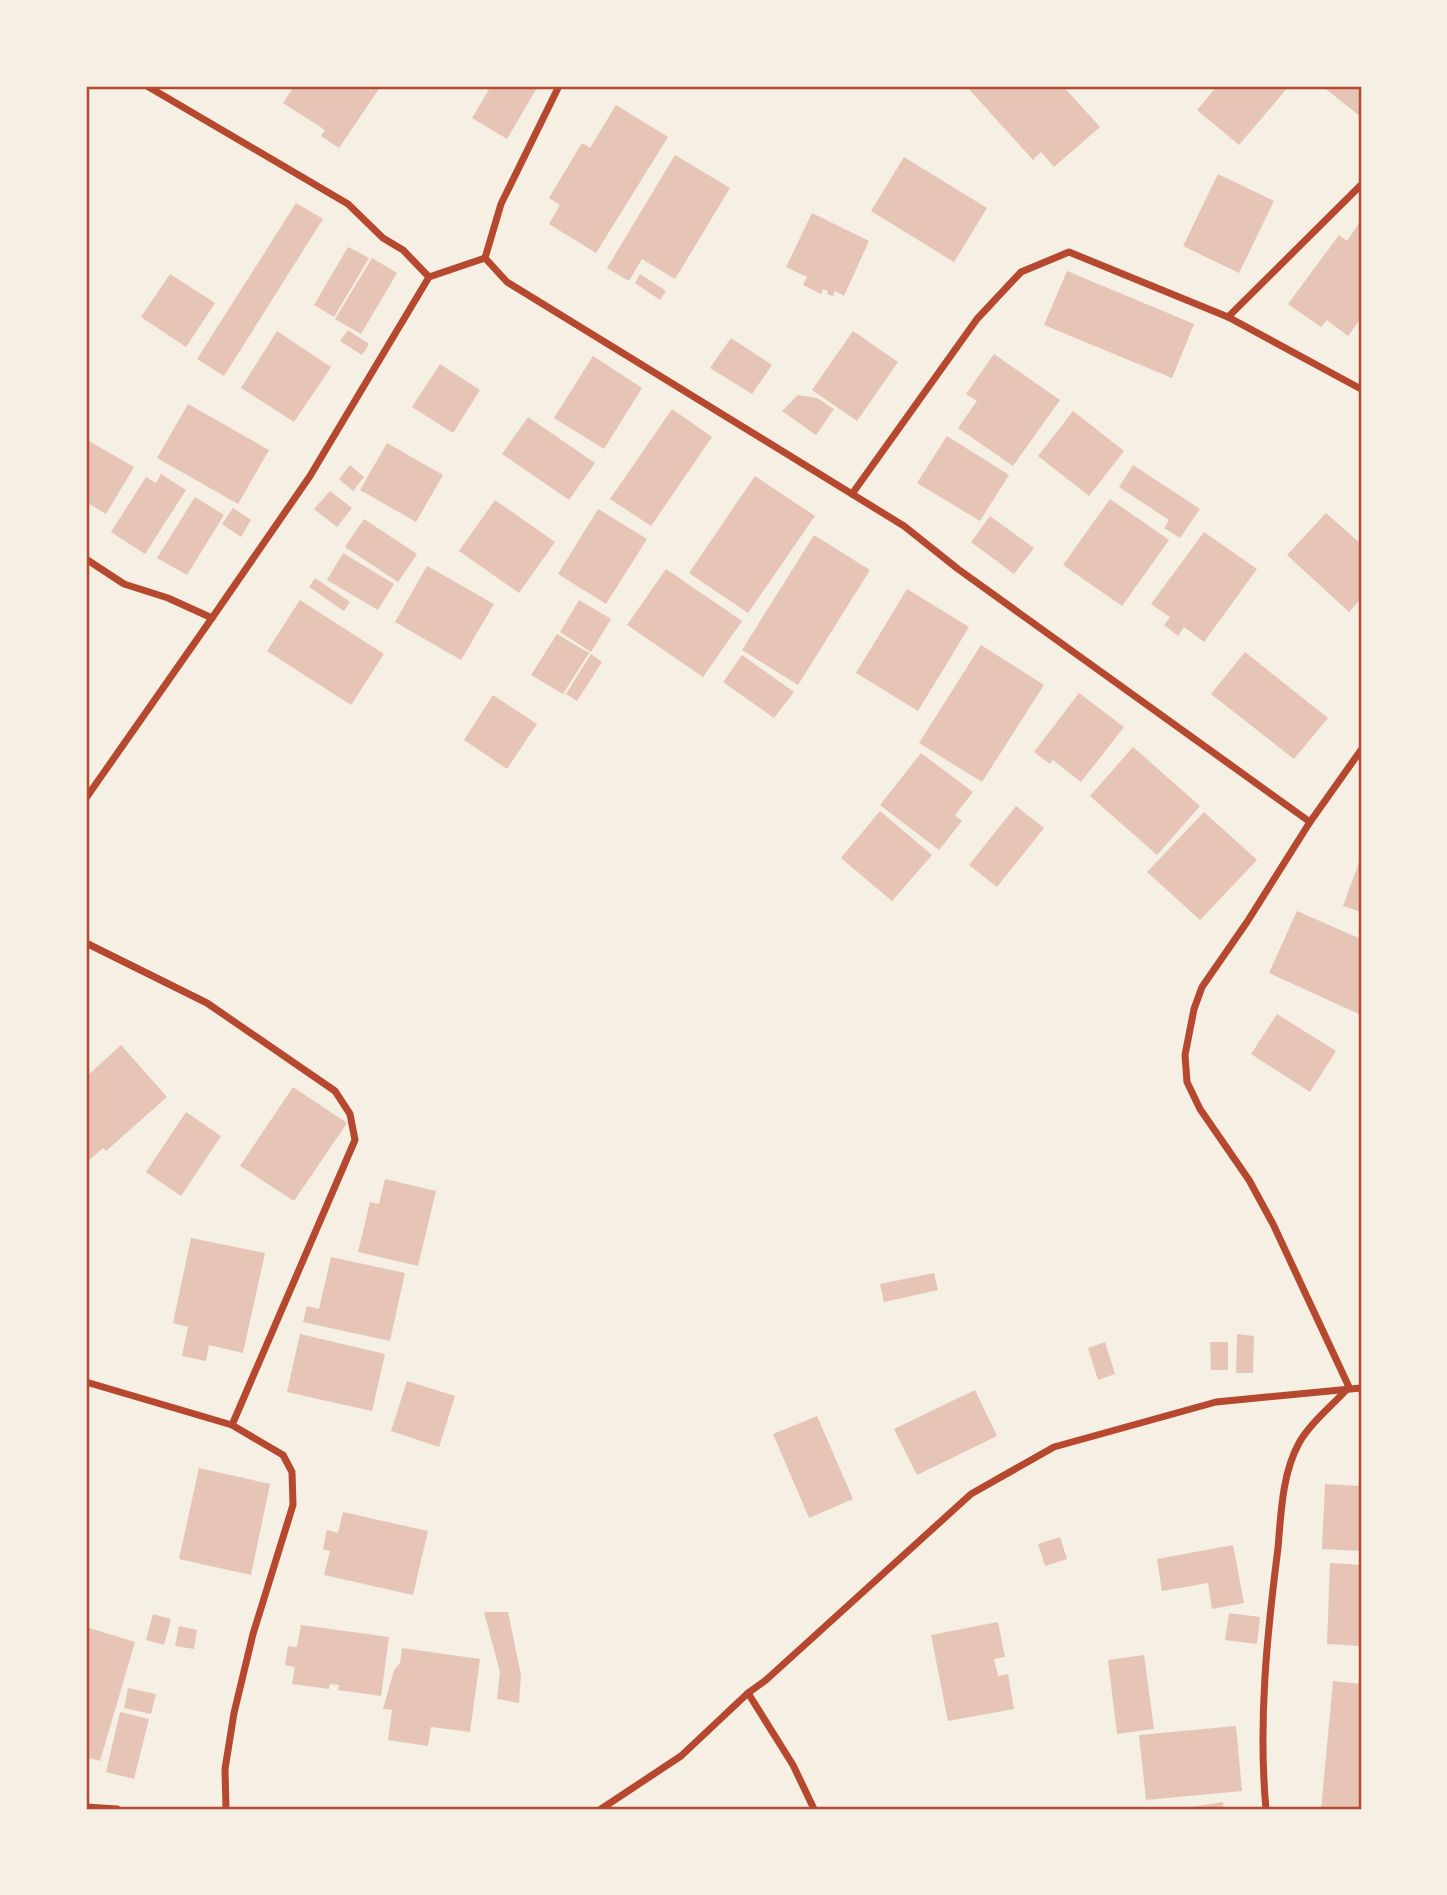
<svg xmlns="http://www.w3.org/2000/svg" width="1447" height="1895" viewBox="0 0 1447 1895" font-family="'Roboto Condensed',sans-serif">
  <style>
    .building { fill: #e6c5b7 }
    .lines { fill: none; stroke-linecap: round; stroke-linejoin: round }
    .minor { stroke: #b5482f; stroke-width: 7 }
    .neatline { fill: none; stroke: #b5482f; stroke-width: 2.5 }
  </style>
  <rect width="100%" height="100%" fill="#f6efe4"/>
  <!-- building -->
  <g class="building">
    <path d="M294,86H381L339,148L321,136L325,130L283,103Z"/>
    <path d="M491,86H538L507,139L472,118Z"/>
    <path d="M971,86H1063L1100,127L1054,167L1041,152L1033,160L968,88Z"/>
    <path d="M1217,86H1289L1239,145L1197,110Z"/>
    <path d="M1322,86H1361V117Z"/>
    <path d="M616,105L668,137L596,253L549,224L560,205L549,198L582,143L590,148Z"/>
    <path d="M675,155L730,188L675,279L642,259L629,281L607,268Z"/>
    <path d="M904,157L987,208L954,262L871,211Z"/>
    <path d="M1218,174L1274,201L1239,273L1183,246Z"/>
    <path d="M296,203L323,219L224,376L197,359Z"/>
    <path d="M812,213L869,241L844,296L835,291L833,296L827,294L828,291L823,289L821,294L803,285L807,277L786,267Z"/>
    <path d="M1361,220V318L1348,336L1327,320L1321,327L1288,304L1339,235L1347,241Z"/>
    <path d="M348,247L369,258L334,317L314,305Z"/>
    <path d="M372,258L397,273L361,334L335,319Z"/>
    <path d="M1067,271L1194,324L1172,378L1044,325Z"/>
    <path d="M170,274L215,303L186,347L141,317Z"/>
    <path d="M640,274L666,291L660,300L635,283Z"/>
    <path d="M348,330L369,344L362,355L340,341Z"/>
    <path d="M277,331L331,367L294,422L241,388Z"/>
    <path d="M853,331L898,362L857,421L812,390Z"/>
    <path d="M731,338L772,365L752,394L710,368Z"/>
    <path d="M994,354L1060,400L1013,466L958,428L977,401L966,394Z"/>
    <path d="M593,356L642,388L604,449L554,418Z"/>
    <path d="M440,364L480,390L453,433L412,407Z"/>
    <path d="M798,395L817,398L834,409L816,435L782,411Z"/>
    <path d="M188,404L269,450L238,504L157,458Z"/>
    <path d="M672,409L712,437L651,526L610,499Z"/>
    <path d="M1073,411L1124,451L1089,496L1038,456Z"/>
    <path d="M528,417L595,463L569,500L502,454Z"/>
    <path d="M947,436L1009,475L980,521L917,483Z"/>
    <path d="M89,441L134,467L106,514L86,502V448Z"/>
    <path d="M387,443L443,475L416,522L360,490Z"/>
    <path d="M350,465L364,477L353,491L339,479Z"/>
    <path d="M1133,465L1200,509L1180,538L1164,528L1169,520L1119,487Z"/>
    <path d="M161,474L186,490L145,554L111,532L146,477L156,483Z"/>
    <path d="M755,476L815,516L748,613L689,573Z"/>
    <path d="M330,491L352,508L337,527L314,509Z"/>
    <path d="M195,497L224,515L187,575L157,558Z"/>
    <path d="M1110,499L1169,540L1122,606L1063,565Z"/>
    <path d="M495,500L555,542L519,593L459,551Z"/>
    <path d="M233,508L251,520L241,537L222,524Z"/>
    <path d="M598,509L647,539L606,604L558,574Z"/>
    <path d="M1326,513L1361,544V599L1349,612L1287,555Z"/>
    <path d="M990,516L1034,548L1014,574L971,542Z"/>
    <path d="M364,519L417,554L398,582L345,547Z"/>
    <path d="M1204,532L1257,569L1204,642L1184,627L1178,636L1164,625L1170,617L1151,604Z"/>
    <path d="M814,535L870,570L798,685L742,650Z"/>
    <path d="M343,553L394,584L378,610L327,580Z"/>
    <path d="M427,566L494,604L461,660L395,622Z"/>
    <path d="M666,569L742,621L703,677L627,625Z"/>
    <path d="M315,578L350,602L344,611L309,587Z"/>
    <path d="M907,589L969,627L918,711L856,673Z"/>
    <path d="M300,600L384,654L351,705L267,651Z"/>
    <path d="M579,600L611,619L591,652L560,632Z"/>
    <path d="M557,634L589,653L563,694L531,675Z"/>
    <path d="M981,645L1044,685L982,782L919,743Z"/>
    <path d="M1245,652L1328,718L1294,759L1211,694Z"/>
    <path d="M591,654L602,662L577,701L566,694Z"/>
    <path d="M742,655L794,692L774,718L723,682Z"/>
    <path d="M1079,693L1124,727L1081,782L1053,760L1050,764L1034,752Z"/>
    <path d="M493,695L537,724L507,769L464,740Z"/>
    <path d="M1133,747L1200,806L1157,855L1090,796Z"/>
    <path d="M921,753L973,792L955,815L962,821L939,850L880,805Z"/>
    <path d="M1016,806L1044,828L997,887L969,865Z"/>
    <path d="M880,811L932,855L892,901L841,858Z"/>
    <path d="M1204,812L1257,860L1200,920L1147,872Z"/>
    <path d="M1361,857V912L1343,906Z"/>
    <path d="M1297,911L1361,939V1015L1269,973Z"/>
    <path d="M1277,1014L1336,1051L1310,1092L1251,1054Z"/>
    <path d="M121,1045L167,1097L106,1151L103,1148L86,1163V1077Z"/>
    <path d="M293,1087L347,1123L294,1201L240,1166Z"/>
    <path d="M186,1112L221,1136L181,1196L146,1172Z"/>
    <path d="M385,1179L436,1191L418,1266L358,1252L370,1202L379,1204Z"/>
    <path d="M191,1238L265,1253L243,1353L209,1345L206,1361L182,1356L188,1327L173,1323Z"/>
    <path d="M331,1257L405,1273L390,1341L303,1322L307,1306L319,1309Z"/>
    <path d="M934,1273L938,1290L884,1302L880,1284Z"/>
    <path d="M300,1334L385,1354L372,1411L287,1392Z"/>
    <path d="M1237,1334L1254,1336L1253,1373H1236Z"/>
    <path d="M1105,1342L1115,1374L1098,1380L1088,1348Z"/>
    <path d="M1210,1342H1228V1370H1211Z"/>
    <path d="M407,1381L455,1396L439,1447L391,1431Z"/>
    <path d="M975,1390L997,1436L917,1475L894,1429Z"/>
    <path d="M817,1416L853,1499L809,1518L773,1434Z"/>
    <path d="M199,1468L270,1484L251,1575L179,1559Z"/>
    <path d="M1325,1484L1361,1486V1551L1322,1549Z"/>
    <path d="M343,1512L428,1531L413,1595L324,1575L330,1551L323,1549L327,1530L338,1533Z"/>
    <path d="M1060,1537L1067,1559L1045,1566L1038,1544Z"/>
    <path d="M1233,1545L1244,1603L1212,1609L1208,1583L1162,1591L1157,1559Z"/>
    <path d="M1330,1563L1361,1565V1646L1327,1644Z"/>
    <path d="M484,1612H508L521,1675L519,1703L497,1699L500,1672Z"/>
    <path d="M1229,1613L1260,1617L1257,1644L1225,1640Z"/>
    <path d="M153,1614L171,1619L164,1645L146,1640Z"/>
    <path d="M998,1622L1005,1657L994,1659L998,1676L1008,1674L1014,1709L948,1721L931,1635Z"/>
    <path d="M301,1625L389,1637L381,1696L338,1690L339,1685L330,1684L329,1689L292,1684L295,1667L285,1665L288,1646L297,1647Z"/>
    <path d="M179,1626L197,1630L194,1649L175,1646Z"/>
    <path d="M86,1627L135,1642L100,1761L86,1757Z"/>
    <path d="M402,1648L480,1659L470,1732L431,1727L428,1746L388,1740L392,1710L383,1709L394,1670L400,1663Z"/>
    <path d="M1144,1655L1154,1729L1117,1734L1108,1660Z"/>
    <path d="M1333,1681L1361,1684V1809H1321Z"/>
    <path d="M128,1688L156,1694L151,1714L124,1708Z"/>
    <path d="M120,1712L149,1719L134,1779L106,1772Z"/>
    <path d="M1236,1726L1242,1791L1146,1800L1139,1735Z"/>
    <path d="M1223,1802L1224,1809H1185V1808Z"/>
  </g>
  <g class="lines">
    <!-- minor -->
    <g class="minor">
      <path d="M147,86L348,204L383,238L403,250L429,277"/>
      <path d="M559,86L501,204L485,258L507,282L904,526L958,569L1310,822L1247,922L1202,987L1194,1009L1185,1055L1187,1082L1200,1109L1249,1180L1273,1224L1349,1387C1333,1405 1310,1423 1299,1443C1282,1474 1281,1514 1278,1548C1267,1634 1258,1723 1266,1809"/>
      <path d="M1228,317L1361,185"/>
      <path d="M852,494L977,319L1021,272L1069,252L1228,317L1361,389"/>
      <path d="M86,559L124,584L168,598L212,618L310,476L429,277L485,258"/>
      <path d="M86,798L212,618"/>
      <path d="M1310,822L1361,750"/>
      <path d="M86,943L207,1003L335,1091L350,1114L355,1140L232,1425"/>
      <path d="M86,1382L232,1425L283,1455L292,1472L293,1505L253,1634L234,1713L225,1769L226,1809"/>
      <path d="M748,1693L793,1765L814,1809"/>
      <path d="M86,1807L117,1809"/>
      <path d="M601,1809L681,1756L748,1693L766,1680L971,1494L1054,1447L1216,1402L1361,1388"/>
    </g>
  </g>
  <!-- border -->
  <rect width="1447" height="1895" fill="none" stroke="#f6efe4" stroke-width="175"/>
  <rect x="88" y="88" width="1272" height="1720" class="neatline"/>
</svg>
